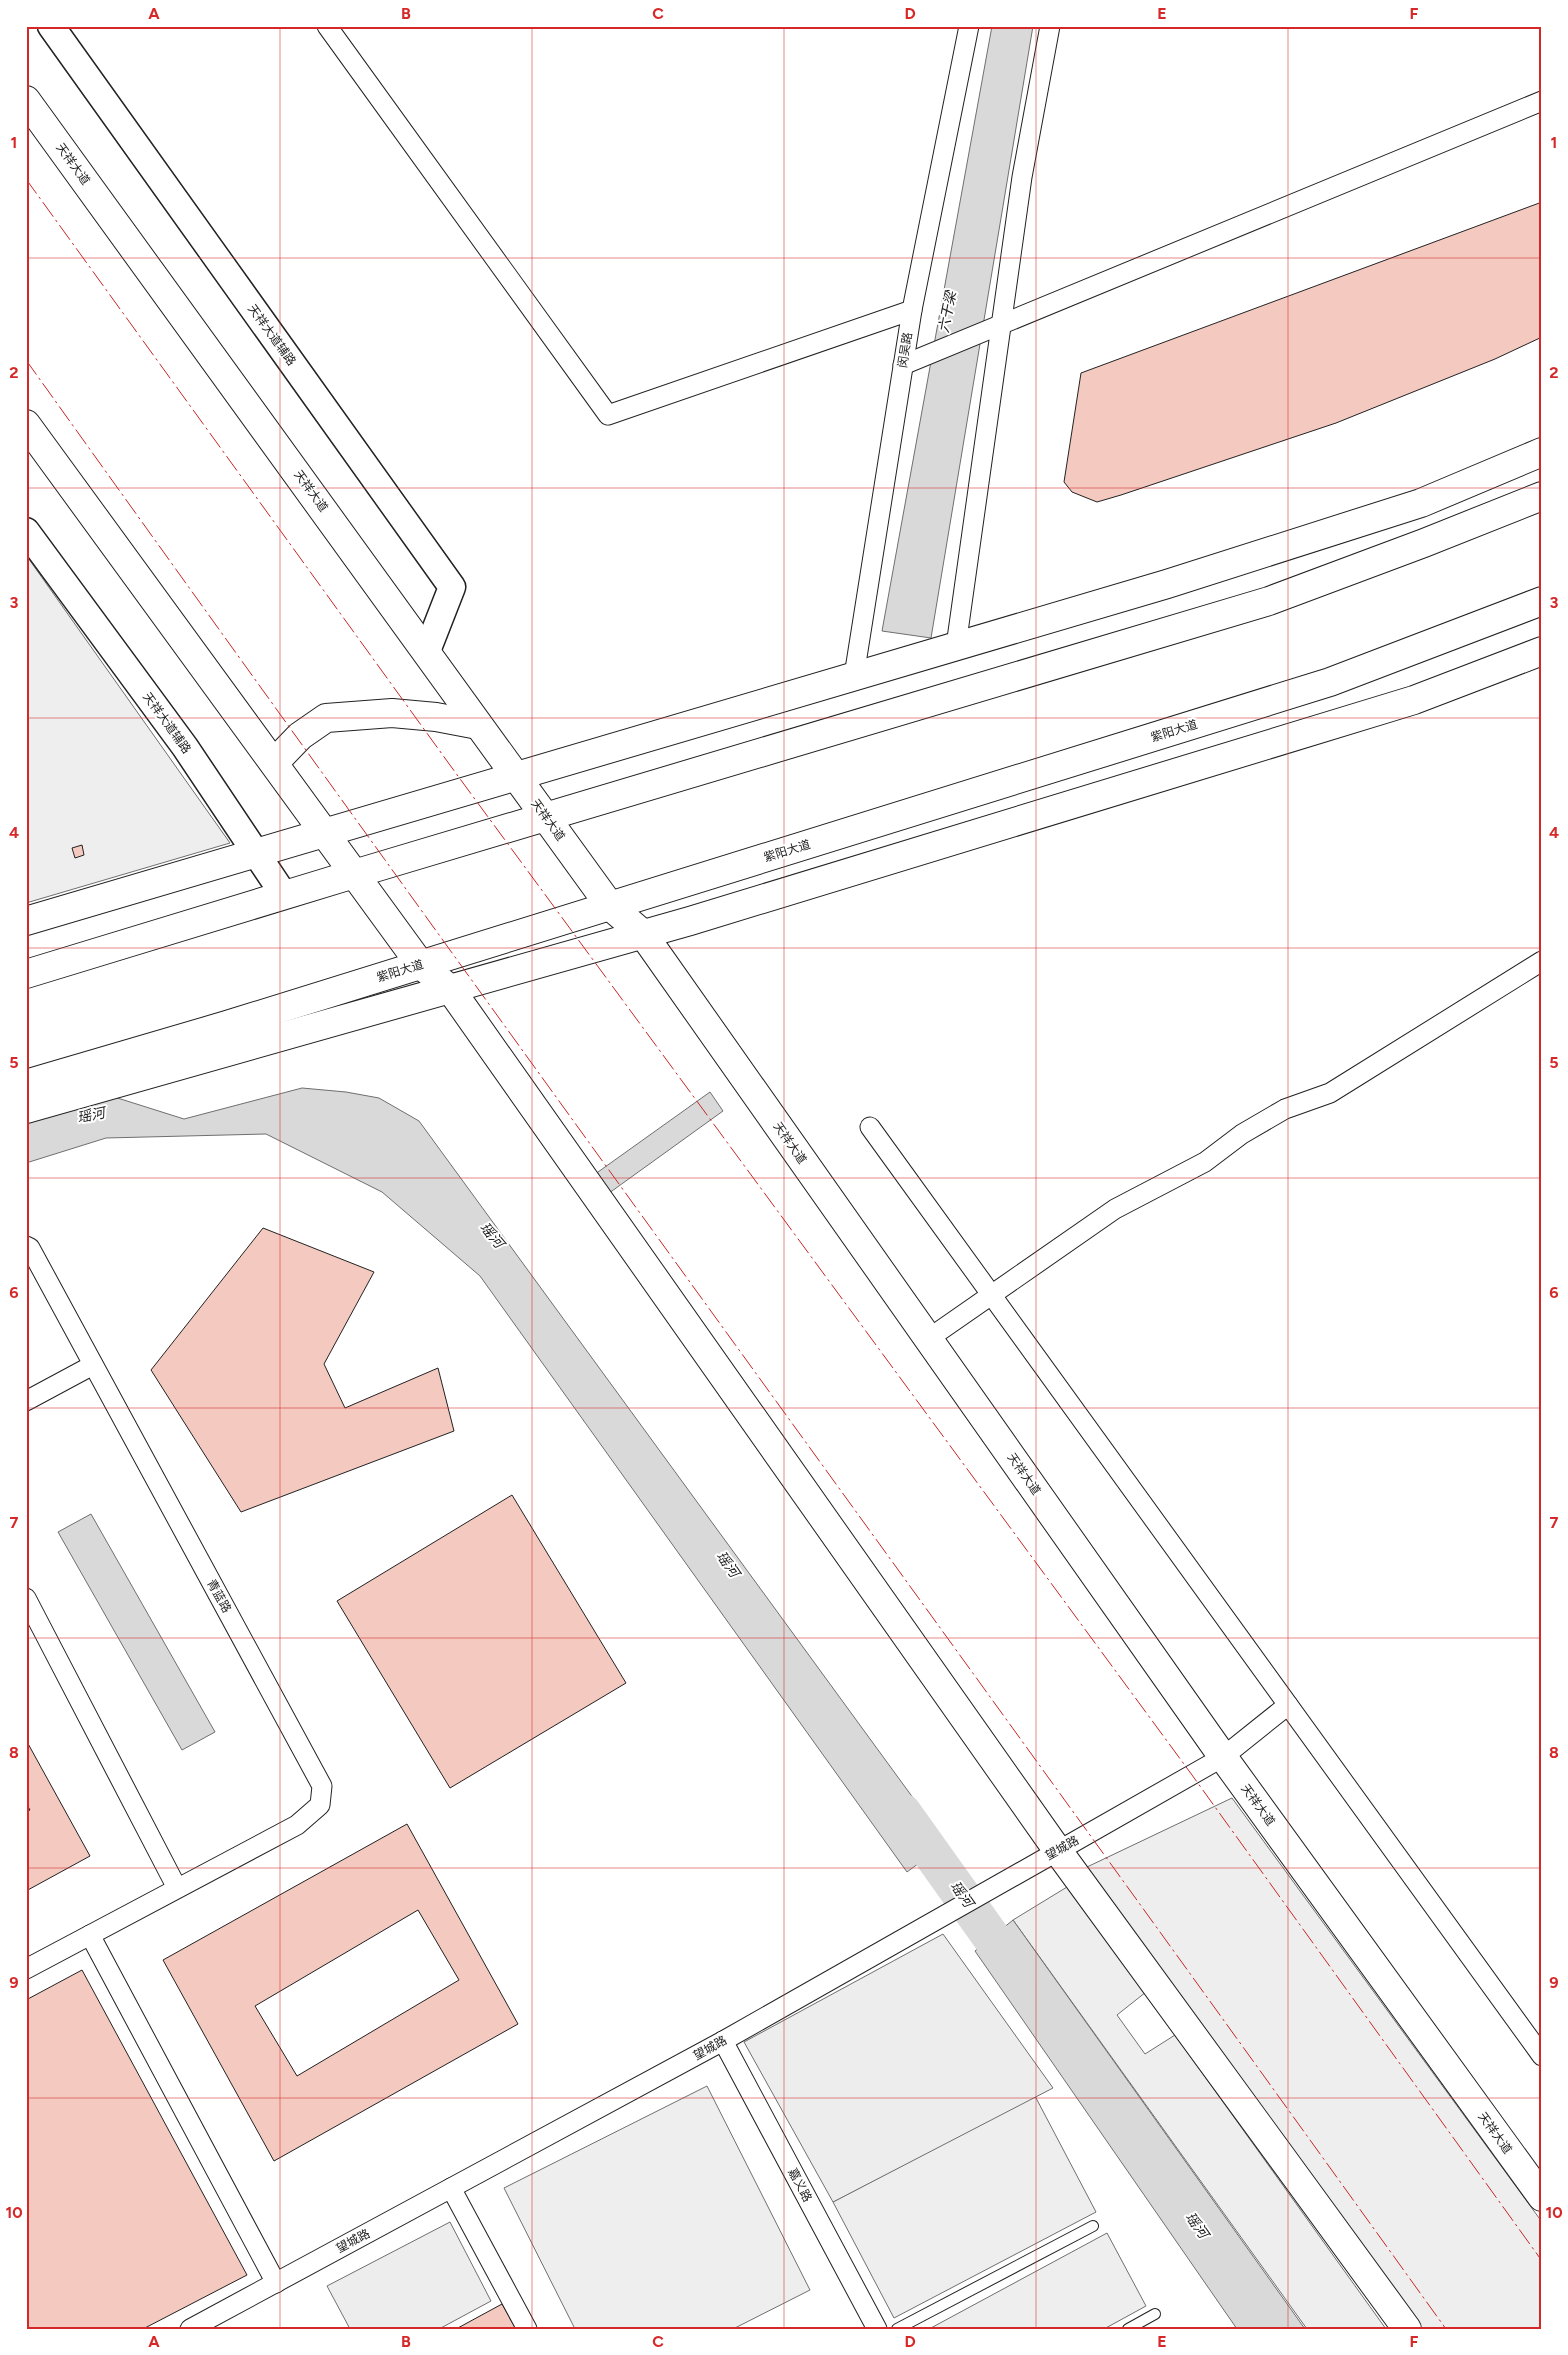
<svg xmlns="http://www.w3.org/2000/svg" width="1568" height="2355" viewBox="0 0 1568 2355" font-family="Figtree,'Noto Sans SC',sans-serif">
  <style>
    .green { fill: #eee; stroke: #6f6f6f }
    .parking { fill: #ededed; stroke: #6f6f6f }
    .water { fill: #d9d9d9; stroke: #6f6f6f }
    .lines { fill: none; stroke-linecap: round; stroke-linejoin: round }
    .river { stroke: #d9d9d9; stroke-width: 38 }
    .building { fill: #f3c9c0; stroke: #222; fill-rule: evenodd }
    .lane-casing { stroke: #222; stroke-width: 12 }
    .street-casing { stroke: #222; stroke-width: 21 }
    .secondary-casing { stroke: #222; stroke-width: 29 }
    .primary-casing { stroke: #222; stroke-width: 30 }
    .highway-casing { stroke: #222; stroke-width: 30 }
    .lane { stroke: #fff; stroke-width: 10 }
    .street { stroke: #fff; stroke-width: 19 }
    .secondary { stroke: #fff; stroke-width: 26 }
    .primary { stroke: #fff; stroke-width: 28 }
    .highway { stroke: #fff; stroke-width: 28 }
    .power { stroke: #c62828; stroke-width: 1; stroke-dasharray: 18 4 2.5 4; stroke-linecap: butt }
    .grid { fill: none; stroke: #d62828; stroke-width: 1; stroke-opacity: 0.55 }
    .labels { text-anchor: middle; stroke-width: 4; stroke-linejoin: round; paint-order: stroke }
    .street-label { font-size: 12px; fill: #222; stroke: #fff }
    .water-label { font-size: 14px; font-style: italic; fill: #222; stroke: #fff }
    .neatline { fill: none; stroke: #d62828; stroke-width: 2 }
    .grid-label { font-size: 16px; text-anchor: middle; font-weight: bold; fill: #d62828 }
  </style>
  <rect width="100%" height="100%" fill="#fff"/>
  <!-- green -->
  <g class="green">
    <path d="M26,555L230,843L26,903Z"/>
    <path d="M1232,1798L1542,2222V2329H1420L1087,1867Z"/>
    <path d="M1067,1887L1146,1992L1117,2015L1145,2054L1175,2035L1386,2329H1307L1013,1920Z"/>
    <path d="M707,2086L810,2290L733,2329H575L504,2188Z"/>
    <path d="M1035,2096L1096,2212L894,2318L833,2202Z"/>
    <path d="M1107,2233L1146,2306L1104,2329H929Z"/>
  </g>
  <!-- parking -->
  <g class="parking">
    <path d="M943,1934L1053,2088L833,2202L744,2042Z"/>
    <path d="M450,2222L491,2301L439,2329H350L327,2286Z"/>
  </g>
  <!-- water -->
  <g class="water">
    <path d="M992,26H1033L931,638L882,631Z"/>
    <path d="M302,1088L346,1092L379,1098L419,1121L946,1843L907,1872L480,1276L382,1192L266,1134L106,1138L26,1163V1119L108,1095L184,1119Z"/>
    <path d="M710,1092L723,1111L605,1196L591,1177Z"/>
    <path d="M91,1514L215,1732L182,1750L58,1532Z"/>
    <path d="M1013,1920L1305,2329H1237L975,1951Z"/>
  </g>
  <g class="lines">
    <!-- river -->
    <path class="river" d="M902,1812L1021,1979"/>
  </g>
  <!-- building -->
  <g class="building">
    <path d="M1542,202V337L1495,359L1336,423L1121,495L1097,502L1072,492L1064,482L1081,373Z"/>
    <path d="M82,845L84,855L75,858L72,848Z"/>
    <path d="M263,1228L374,1272L324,1364L345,1408L438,1368L454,1431L241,1512L151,1370Z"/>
    <path d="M512,1495L626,1683L450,1788L337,1601Z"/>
    <path d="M26,1740L90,1856L26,1891V1812L30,1810L26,1803Z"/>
    <path d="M407,1824L518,2024L274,2161L163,1960ZM418,1910L459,1980L297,2076L255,2006Z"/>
    <path d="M82,1970L247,2275L143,2329H26V2000Z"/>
    <path d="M502,2304L516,2329H456Z"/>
  </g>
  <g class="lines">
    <defs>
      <g id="lane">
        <path d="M897,2329L1093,2226"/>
        <path d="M1128,2329L1155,2314"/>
      </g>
      <g id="street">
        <path d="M327,26L608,415L912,310"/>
        <path d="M903,365L1542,101"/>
        <path d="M956,646L1022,177L1050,26"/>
        <path d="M854,676L912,310L969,26"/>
        <path d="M870,1127L1542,2056"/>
        <path d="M26,1246L30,1248L322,1786L320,1805L297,1825L26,1969"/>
        <path d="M928,1339L1115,1209L1205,1162L1242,1134L1285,1109L1330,1093L1542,961"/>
        <path d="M26,1401L93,1365"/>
        <path d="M26,1598L177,1888"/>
        <path d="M90,1935L276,2283"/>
        <path d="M723,2041L877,2329"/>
        <path d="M451,2188L527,2329"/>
        <path d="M190,2329L723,2041L1058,1851L1223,1757L1288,1705"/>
      </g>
      <g id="secondary">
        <path d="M51,26L452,587L427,651"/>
        <path d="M26,531L185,747L284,895"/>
      </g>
      <g id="primary">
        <path d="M26,100L610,906L643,934L1223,1757L1542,2197"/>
        <path d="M26,424L420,964L451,990L1058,1851L1407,2329"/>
        <path d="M274,763L300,736L326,718L392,713L436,717L478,725"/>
        <path d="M26,921L1167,584L1421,503L1542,452"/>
        <path d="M26,1109L690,921L1414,700L1542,651"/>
      </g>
      <g id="highway">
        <path d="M26,974L354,874L1269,601L1424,543L1542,496"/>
        <path d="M26,1084L227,1025L1330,682L1542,601"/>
      </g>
    </defs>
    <!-- lane casing -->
    <use href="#lane" class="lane-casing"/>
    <!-- street casing -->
    <use href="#street" class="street-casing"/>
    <!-- secondary casing -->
    <use href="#secondary" class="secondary-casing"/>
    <!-- primary casing -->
    <use href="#primary" class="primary-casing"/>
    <!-- highway casing -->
    <use href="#highway" class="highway-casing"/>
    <!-- lane -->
    <use href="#lane" class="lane"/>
    <!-- street -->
    <use href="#street" class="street"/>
    <!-- secondary -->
    <use href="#secondary" class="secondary"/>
    <!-- primary -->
    <use href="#primary" class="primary"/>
    <!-- highway -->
    <use href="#highway" class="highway"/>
    <!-- power -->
    <g class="power">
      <path d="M26,179L455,772L1192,1775L1542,2261"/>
      <path d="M26,360C497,1019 974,1672 1446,2329"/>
    </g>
  </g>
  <!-- grid -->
  <path class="grid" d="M280,26V2329M532,26V2329M784,26V2329M1036,26V2329M1288,26V2329M26,258H1542M26,488H1542M26,718H1542M26,948H1542M26,1178H1542M26,1408H1542M26,1638H1542M26,1868H1542M26,2098H1542"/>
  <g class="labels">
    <!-- street labels -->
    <g class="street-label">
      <text transform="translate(73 164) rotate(54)" y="4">天祥大道</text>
      <text transform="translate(272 335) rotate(54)" y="4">天祥大道辅路</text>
      <text transform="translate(905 350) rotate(-81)" y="4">闵吴路</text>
      <text transform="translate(311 491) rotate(54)" y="4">天祥大道</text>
      <text transform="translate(167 723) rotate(54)" y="4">天祥大道辅路</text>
      <text transform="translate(1174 731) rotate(-17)" y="4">紫阳大道</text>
      <text transform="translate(548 820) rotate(54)" y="4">天祥大道</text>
      <text transform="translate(787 851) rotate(-17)" y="4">紫阳大道</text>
      <text transform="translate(400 971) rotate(-17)" y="4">紫阳大道</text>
      <text transform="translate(790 1143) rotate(55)" y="4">天祥大道</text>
      <text transform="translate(1024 1474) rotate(55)" y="4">天祥大道</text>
      <text transform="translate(219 1596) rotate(61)" y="4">青蓝路</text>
      <text transform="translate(1258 1805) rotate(54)" y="4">天祥大道</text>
      <text transform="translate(1062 1848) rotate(-29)" y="4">望城路</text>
      <text transform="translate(710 2048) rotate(-29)" y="4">望城路</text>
      <text transform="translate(1495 2133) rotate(54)" y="4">天祥大道</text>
      <text transform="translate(800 2185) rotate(62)" y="4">嘉义路</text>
      <text transform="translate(353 2241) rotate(-28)" y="4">望城路</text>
    </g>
    <!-- water labels -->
    <g class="water-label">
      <text transform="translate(947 312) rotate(-79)" y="5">六干梁</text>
      <text transform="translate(91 1115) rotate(-12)" y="5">瑶河</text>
      <text transform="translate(492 1235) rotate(50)" y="5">瑶河</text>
      <text transform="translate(728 1564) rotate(55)" y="5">瑶河</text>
      <text transform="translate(962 1894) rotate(55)" y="5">瑶河</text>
      <text transform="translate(1197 2225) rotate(55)" y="5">瑶河</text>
    </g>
  </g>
  <!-- border -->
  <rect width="1568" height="2355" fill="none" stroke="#ffffff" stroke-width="55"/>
  <rect x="28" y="28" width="1512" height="2300" class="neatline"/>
  <g class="grid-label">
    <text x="154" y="19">A</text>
    <text x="406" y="19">B</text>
    <text x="658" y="19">C</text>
    <text x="910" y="19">D</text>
    <text x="1162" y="19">E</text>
    <text x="1414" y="19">F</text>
    <text x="14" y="148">1</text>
    <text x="1554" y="148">1</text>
    <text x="14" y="378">2</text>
    <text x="1554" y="378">2</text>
    <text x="14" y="608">3</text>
    <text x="1554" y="608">3</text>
    <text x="14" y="838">4</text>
    <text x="1554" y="838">4</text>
    <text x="14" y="1068">5</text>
    <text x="1554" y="1068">5</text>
    <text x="14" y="1298">6</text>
    <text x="1554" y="1298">6</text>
    <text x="14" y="1528">7</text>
    <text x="1554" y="1528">7</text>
    <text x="14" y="1758">8</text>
    <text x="1554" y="1758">8</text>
    <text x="14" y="1988">9</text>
    <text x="1554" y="1988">9</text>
    <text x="14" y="2218">10</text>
    <text x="1554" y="2218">10</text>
    <text x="154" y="2347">A</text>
    <text x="406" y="2347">B</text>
    <text x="658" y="2347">C</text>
    <text x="910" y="2347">D</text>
    <text x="1162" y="2347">E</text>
    <text x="1414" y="2347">F</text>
  </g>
</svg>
